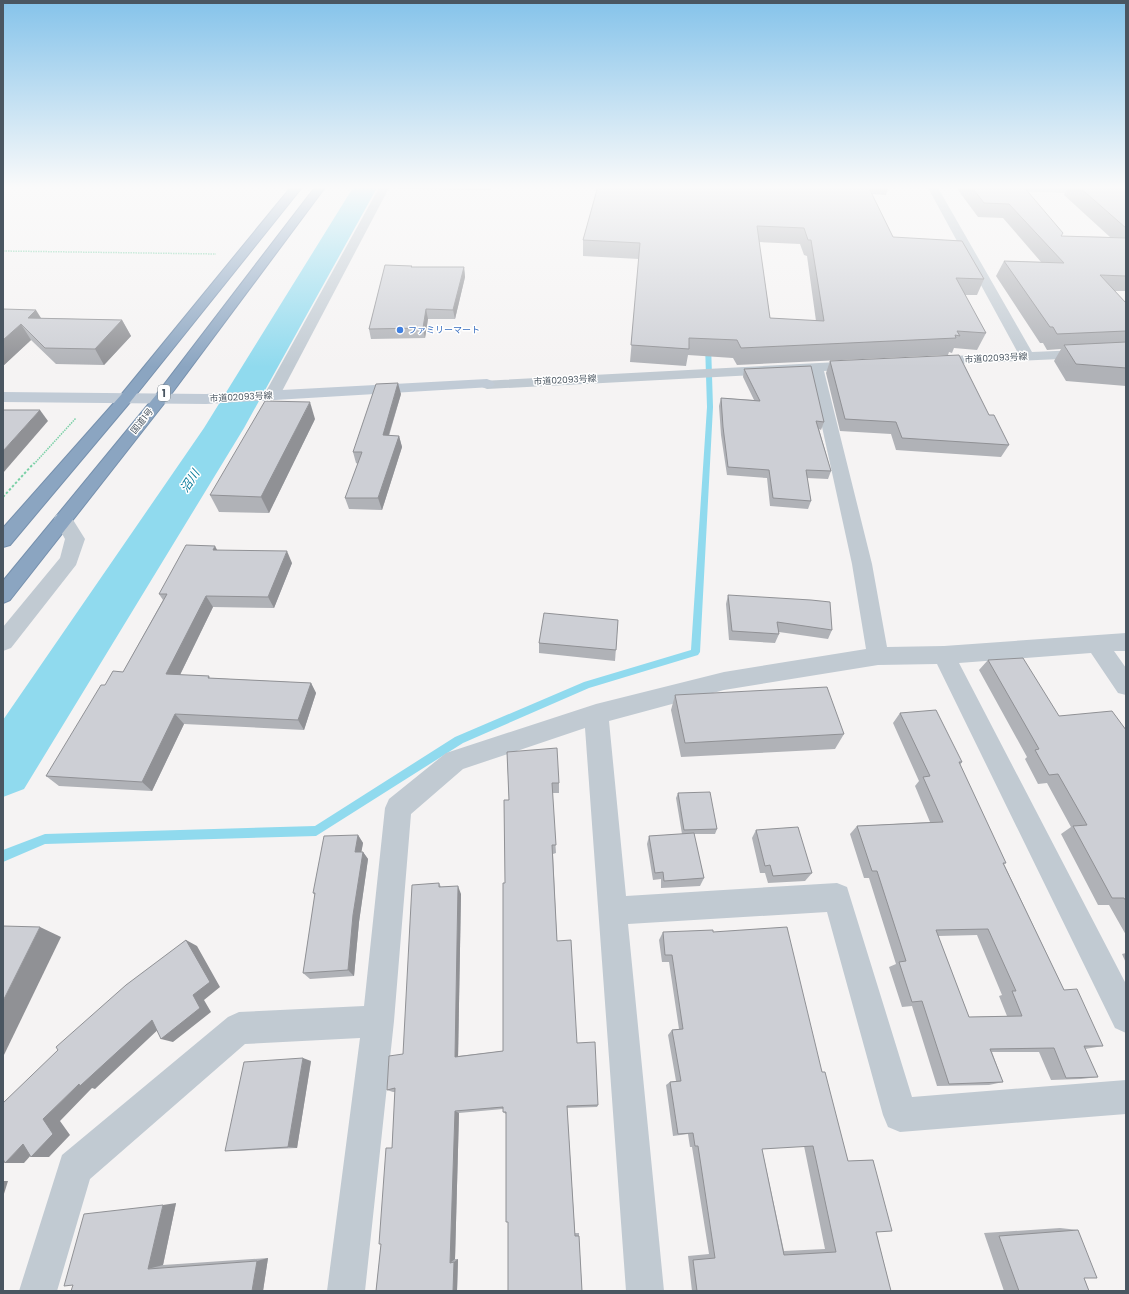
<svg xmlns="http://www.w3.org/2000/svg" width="1129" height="1294" viewBox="0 0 1129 1294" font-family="Poppins,'Noto Sans JP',sans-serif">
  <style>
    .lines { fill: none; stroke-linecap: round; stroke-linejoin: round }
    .stream { fill: #90daee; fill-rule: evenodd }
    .river { fill: #90daee; fill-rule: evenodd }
    .highway-casing { stroke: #7690ad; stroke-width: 2 }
    .path-far1 { stroke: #7ad0a6; stroke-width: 1.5; stroke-dasharray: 1.5 1; stroke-linecap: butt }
    .path { stroke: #7ad0a6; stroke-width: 2; stroke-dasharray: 2.5 2; stroke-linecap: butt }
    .street { fill: #c1cad2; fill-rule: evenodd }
    .secondary { fill: #c1cbd6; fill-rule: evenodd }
    .highway { fill: #8ba5c1; fill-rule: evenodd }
    .wall { fill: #b0b2b7; fill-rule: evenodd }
    .shaded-wall { fill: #909195 }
    .building { fill: #cdcfd5; stroke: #909195; fill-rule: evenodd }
    .shop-dot { fill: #3f7fe0; stroke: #fff; stroke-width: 1.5 }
    .labels { text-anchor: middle; stroke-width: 3; stroke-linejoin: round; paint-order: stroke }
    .far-shop-label { font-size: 9px; fill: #366cbe; stroke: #fff; text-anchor: start }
    .far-street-label { font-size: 9px; fill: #4a5661; stroke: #fff }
    .shield { fill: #fff; stroke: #808990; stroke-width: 1 }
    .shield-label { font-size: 10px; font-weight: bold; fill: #4a5661 }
    .water-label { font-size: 12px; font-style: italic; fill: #0c7c9b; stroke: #fff }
  </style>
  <rect width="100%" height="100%" fill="#f5f3f3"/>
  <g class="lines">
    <!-- stream -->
    <path class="stream" d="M708,342L711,344L713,407L700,652L698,655L589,688L463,743L316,836L45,844L3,862V850L45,834L315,826L455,737L584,682L691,650L707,407L705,344Z"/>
    <!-- river -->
    <path class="river" d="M354,186H378L244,428L24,789L3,797V720L204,428Z"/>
    <defs>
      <g id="highway">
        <path d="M292,186H303L131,401L10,545L3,547V528L121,395Z"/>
        <path d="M316,186H326L166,401L10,600L3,603V581L156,395Z"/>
      </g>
    </defs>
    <!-- highway casing -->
    <use href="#highway" class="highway-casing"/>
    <!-- path-far1 -->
    <g class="path-far1">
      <path d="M3,251L216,254"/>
      <path d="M34,464L76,418"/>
    </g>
    <!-- path -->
    <path class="path" d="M3,497L34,463"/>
    <!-- street -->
    <g class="street">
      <path d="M380,186H390L280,395L277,398L272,400L267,398L264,395Z"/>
      <path d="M927,186H937L1032,352L1126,348V356L931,365L926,364L924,361L926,358L931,357L1018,353Z"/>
      <path d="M973,186H1049L1126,190V196L978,189Z"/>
      <path d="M857,361L862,362L864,365L862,368L824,371L872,564L887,647L944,646L1126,633V651H1114L1126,668V695L1118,693L1091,653L959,663L1126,984V1033L1115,1028L937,664L878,665L724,690L609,721L626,896L837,883L847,887L912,1097L1126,1080V1114L900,1132L888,1127L883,1115L827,912L628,924L664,1291H626L585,728L463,769L411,814L394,1021L365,1291H327L360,1038L245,1044L90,1179L57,1291H19L62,1155L228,1017L239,1012L364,1006L385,808L389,799L446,753L596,704L724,672L866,649L852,564L810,372L487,389L482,387L479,384L482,381Z"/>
      <path d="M63,513L70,515L85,539L76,565L11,648L3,651V627L60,558L65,539L54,519L56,515Z"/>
    </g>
    <!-- secondary -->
    <path class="secondary" d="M487,379L492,381L495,384L492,387L206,404L3,402V392L206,394Z"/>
    <!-- highway -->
    <use href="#highway" class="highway"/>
  </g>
  <!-- wall -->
  <g class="wall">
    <path d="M398,186H492L491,190L399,189Z"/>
    <path d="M598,186H889L886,195L872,194L893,237L984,279L977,295H965L986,333L977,350L954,348L952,353L949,352L948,355L737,365L733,358L688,355L686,366L630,362L639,259L583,256V240ZM759,242L800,244L804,255L807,256L816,321L770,318Z"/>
    <path d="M955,186H1023L1062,236L1110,237L1064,195L1069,186H1126V291H1115L1126,303V386L1066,381L1054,361L1061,349L1047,350L1043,343H1040L996,276L1004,261L1041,262L1003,218L978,217Z"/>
    <path d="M412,266V267H464L465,277L455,319H428L425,338L371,339L369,329Z"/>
    <path d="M3,309L41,318L122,320L131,336L104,365L56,364L31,340L3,366Z"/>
    <path d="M830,361L989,415L1009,445L1001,457L896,450L891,434L840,431L826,373Z"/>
    <path d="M744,369L824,422L821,430L819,429L831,471L828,479L807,478L811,501L808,509L770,506L767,478L727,475L721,435L719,406L721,398L754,400L743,377Z"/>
    <path d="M401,394L389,436H399L402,447L382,510L349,509L345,498L358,464L356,463L353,452Z"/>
    <path d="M315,419L269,513L219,512L210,495Z"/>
    <path d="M217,550L292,563L274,608L213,607L180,675L209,676L210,678L311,683L316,693L304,730L184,724L152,791L59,786L46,776L105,685L123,672L163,600L159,594Z"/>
    <path d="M728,595L832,630L828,639L779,632V634L775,643L729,640L726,604Z"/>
    <path d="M618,620L615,661L539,653V643Z"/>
    <path d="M988,660L1059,716L1126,730V935L1109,905H1098L1061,834L1071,827L1047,783L1038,784L1025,759L1027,757L979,670Z"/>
    <path d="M675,695L844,734L835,749L681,757L671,710Z"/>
    <path d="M900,713L962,762L960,765L1006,863L1004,864L1064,990L1103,1046L1085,1049L1098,1077L1081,1079L1051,1080L1039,1052H992L1003,1082L989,1085L937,1086L912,1006L902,1007L889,967L896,964L869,878H864L850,834L857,826L930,822L915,786L919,781L893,723ZM977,935L1002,995L999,996L1007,1016L969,1017L938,936Z"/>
    <path d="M507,752L559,783V793H552L556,853L553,854L557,941L577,1043L598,1105L597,1107L567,1108L575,1233H579V1236L582,1291L508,1222L506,1114L503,1112V1109L459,1113L455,1259H458L457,1291H376L392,1148L395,1092H393L387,1090L403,1054L439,883L441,887L461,894L458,1056L503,1051L505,883L509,800Z"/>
    <path d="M678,793L717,829L715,834H694L704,878L700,886L661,888V879L653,880L647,844L649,836L682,834L676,798Z"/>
    <path d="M756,830L812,873L805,881L768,883L765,873H760L752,838Z"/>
    <path d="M358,835L363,843L361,852H363L368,859L359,922L354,976L310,979L303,973L315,895L313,893Z"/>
    <path d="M663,932H713L822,1072L848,1161L873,1160L876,1232L891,1291H692L688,1256L709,1254L692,1147H690L688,1134L673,1136L666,1085L670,1082L676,1081L668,1035L672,1030L679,1029L669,962H662L659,940ZM804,1146L825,1249L784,1251L762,1149Z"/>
    <path d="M1126,953V963L1122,954Z"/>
    <path d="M311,1061L297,1148L236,1151H225Z"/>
    <path d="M176,1203L163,1265L268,1258L263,1291H71Z"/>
    <path d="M1060,1228L1078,1230L1084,1278L1089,1291H1004L984,1233Z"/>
  </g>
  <!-- shaded-wall -->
  <g class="shaded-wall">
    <path d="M464,267L465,277L455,319L453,310Z"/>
    <path d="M426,309L428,319L425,338L423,328Z"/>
    <path d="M36,310L46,326L28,318Z"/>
    <path d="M122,320L131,336L104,365L95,349Z"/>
    <path d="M21,324L31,340L3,366V340Z"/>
    <path d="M398,383L401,394L385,447L383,435Z"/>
    <path d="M310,402L315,419L269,513L261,497Z"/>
    <path d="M40,410L48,421L3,473V451Z"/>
    <path d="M399,436L402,447L382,510L378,498Z"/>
    <path d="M215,546L221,557L213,550Z"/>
    <path d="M287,551L292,563L274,608L268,597Z"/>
    <path d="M206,596L213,607L175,685L166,674Z"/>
    <path d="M311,683L316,693L304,730L298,720Z"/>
    <path d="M175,714L184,724L152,791L142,782Z"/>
    <path d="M358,835L363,843L360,860L355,852Z"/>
    <path d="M363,852L368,859L359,922L354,976L348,970L353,915Z"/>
    <path d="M458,886L461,894L458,1060L455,1057Z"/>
    <path d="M40,927L61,937L3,1057V1001Z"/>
    <path d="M186,940L197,946L220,987L204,1000L211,1012L173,1042L161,1039L193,995Z"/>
    <path d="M152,1020L164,1024L95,1089L92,1088L60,1121L70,1135L49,1157H31L43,1119L79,1084Z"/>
    <path d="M303,1058L311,1061L297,1148L288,1147Z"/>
    <path d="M455,1111L459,1113L455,1259L450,1263Z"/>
    <path d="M23,1144L40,1145L24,1163H5Z"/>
    <path d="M3,1181H8L3,1197Z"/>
    <path d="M176,1203L163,1265L148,1269L163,1205Z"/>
    <path d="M268,1258L263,1291H252L257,1261Z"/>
    <path d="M458,1259L457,1291H453L454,1262Z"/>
  </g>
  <!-- building -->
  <g class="building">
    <path d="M598,186H868L893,237L962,241L984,279L956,278L986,333L957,331L960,336L955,335L956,338L741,348L737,340L689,338V349L631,345L640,243L583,240ZM757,226L804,228L808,240H811L824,321L770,318Z"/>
    <path d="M971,186H1023L1063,233L1061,236L1126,238V276L1100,275L1126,303V331L1057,334L1053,327H1050L1004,261L1064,263L1009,204L984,203Z"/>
    <path d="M1078,186H1126V228Z"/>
    <path d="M385,265L412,266L411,267H464L453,310L426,309L423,328L369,329Z"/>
    <path d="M3,309L36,310L28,318L122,320L95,349L45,348L21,324L3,340Z"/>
    <path d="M1126,342V368L1076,364L1064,345Z"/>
    <path d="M959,355L989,415H994L1009,445L902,438L896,422L845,419L830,361Z"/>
    <path d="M811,366L824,422L816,421L831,471L806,470L811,501L773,498L769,470L728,467L723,427L721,398L760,401L744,369Z"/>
    <path d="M398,383L383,435L399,436L378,498H345L362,452H353L376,384Z"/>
    <path d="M265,401L310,402L261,497L210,495Z"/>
    <path d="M3,410H40L3,451Z"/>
    <path d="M186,545L215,546L213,550L287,551L268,597L206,596L166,674L209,676L208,678L311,683L298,720L175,714L142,782L46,776L101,685H105L113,671L123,672L167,594H159Z"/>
    <path d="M728,595L811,600L830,602L832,630L777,622L779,634L732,631Z"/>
    <path d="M544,613L618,620L616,650L539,643Z"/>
    <path d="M1023,658L1059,716L1112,711L1126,730V901L1124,898H1112L1073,826L1087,825L1058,774L1049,775L1035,750L1039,749L988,660Z"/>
    <path d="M827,687L844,734L685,743L675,695Z"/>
    <path d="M936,710L962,762H959L1006,863H1003L1064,990L1077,989L1103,1046H1084L1098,1077L1066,1078L1054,1048L990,1049L1003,1082L949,1084L922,1001L912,1002L899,962L906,961L877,871H872L857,826L943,822L923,777L930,776L900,713ZM988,929L1016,991H1012L1022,1016L969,1017L936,930Z"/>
    <path d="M557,748L559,783H552L556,845H552L557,941L571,940L577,1043L595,1042L598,1105L567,1106L575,1236H579L582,1291H508V1222H506V1112H503V1107L455,1111L450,1263L454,1262L453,1291H376L381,1244H379L386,1148H392L395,1088L387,1090L389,1056L403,1054L412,885L439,883V887L458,886L455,1057L503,1051V883H505L504,800H509L507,752Z"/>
    <path d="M710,792L717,829L684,830L678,793Z"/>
    <path d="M798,827L812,873L773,876L770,865L765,866L756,830Z"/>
    <path d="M694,833L704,878L664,881L663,872L655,873L649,836Z"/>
    <path d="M358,835L355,852H363L353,915L348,970L303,973L315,893H313L324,836Z"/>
    <path d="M3,926L40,927L3,1001Z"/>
    <path d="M787,927L822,1072H825L848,1161L873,1160L892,1231L876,1232L891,1291H697L693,1260L715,1258L698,1146H695L693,1133L678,1134L670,1082L681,1081L672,1030L683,1029L672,955H665L663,932L713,930V932ZM813,1146L836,1252L784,1255L762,1149Z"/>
    <path d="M186,940L210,982L193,995L200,1008L161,1039L152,1020L80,1086L79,1084L43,1119L53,1134L31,1157L23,1144L5,1163L3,1159V1103L58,1050L56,1047L126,985Z"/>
    <path d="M303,1058L288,1147L225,1151L244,1062Z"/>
    <path d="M163,1205L148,1269L257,1261L252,1291H71L73,1285L64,1286L84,1214Z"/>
    <path d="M1078,1230L1097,1278H1084L1089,1291H1019L999,1236Z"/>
  </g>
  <!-- sky -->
  <linearGradient id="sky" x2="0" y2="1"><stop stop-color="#85c3ea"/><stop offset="0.51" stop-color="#fafafa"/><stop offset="1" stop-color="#fafafa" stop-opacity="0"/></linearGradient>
  <rect width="1129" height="367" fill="url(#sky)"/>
  <!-- markers -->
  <circle class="shop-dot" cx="400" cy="330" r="4"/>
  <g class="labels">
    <!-- far-shop labels -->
    <g class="far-shop-label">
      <text x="408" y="333">ファミリーマート</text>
    </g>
    <!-- far-street labels -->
    <g class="far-street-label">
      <text transform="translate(996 358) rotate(-3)" y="3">市道02093号線</text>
      <text transform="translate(565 380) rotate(-3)" y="3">市道02093号線</text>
      <text transform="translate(241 397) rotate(-3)" y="3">市道02093号線</text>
      <text transform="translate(142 421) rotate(-51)" y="3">国道1号</text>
    </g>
    <!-- shield labels -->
    <rect class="shield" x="158" y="385" width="12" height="16" rx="3"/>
    <g class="shield-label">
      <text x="164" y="397">1</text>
    </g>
    <!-- water labels -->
    <g class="water-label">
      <text transform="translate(190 481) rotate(-57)" y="4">沼川</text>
    </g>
  </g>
  <!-- border -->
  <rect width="1129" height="1294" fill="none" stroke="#4a5661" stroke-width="8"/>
</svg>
